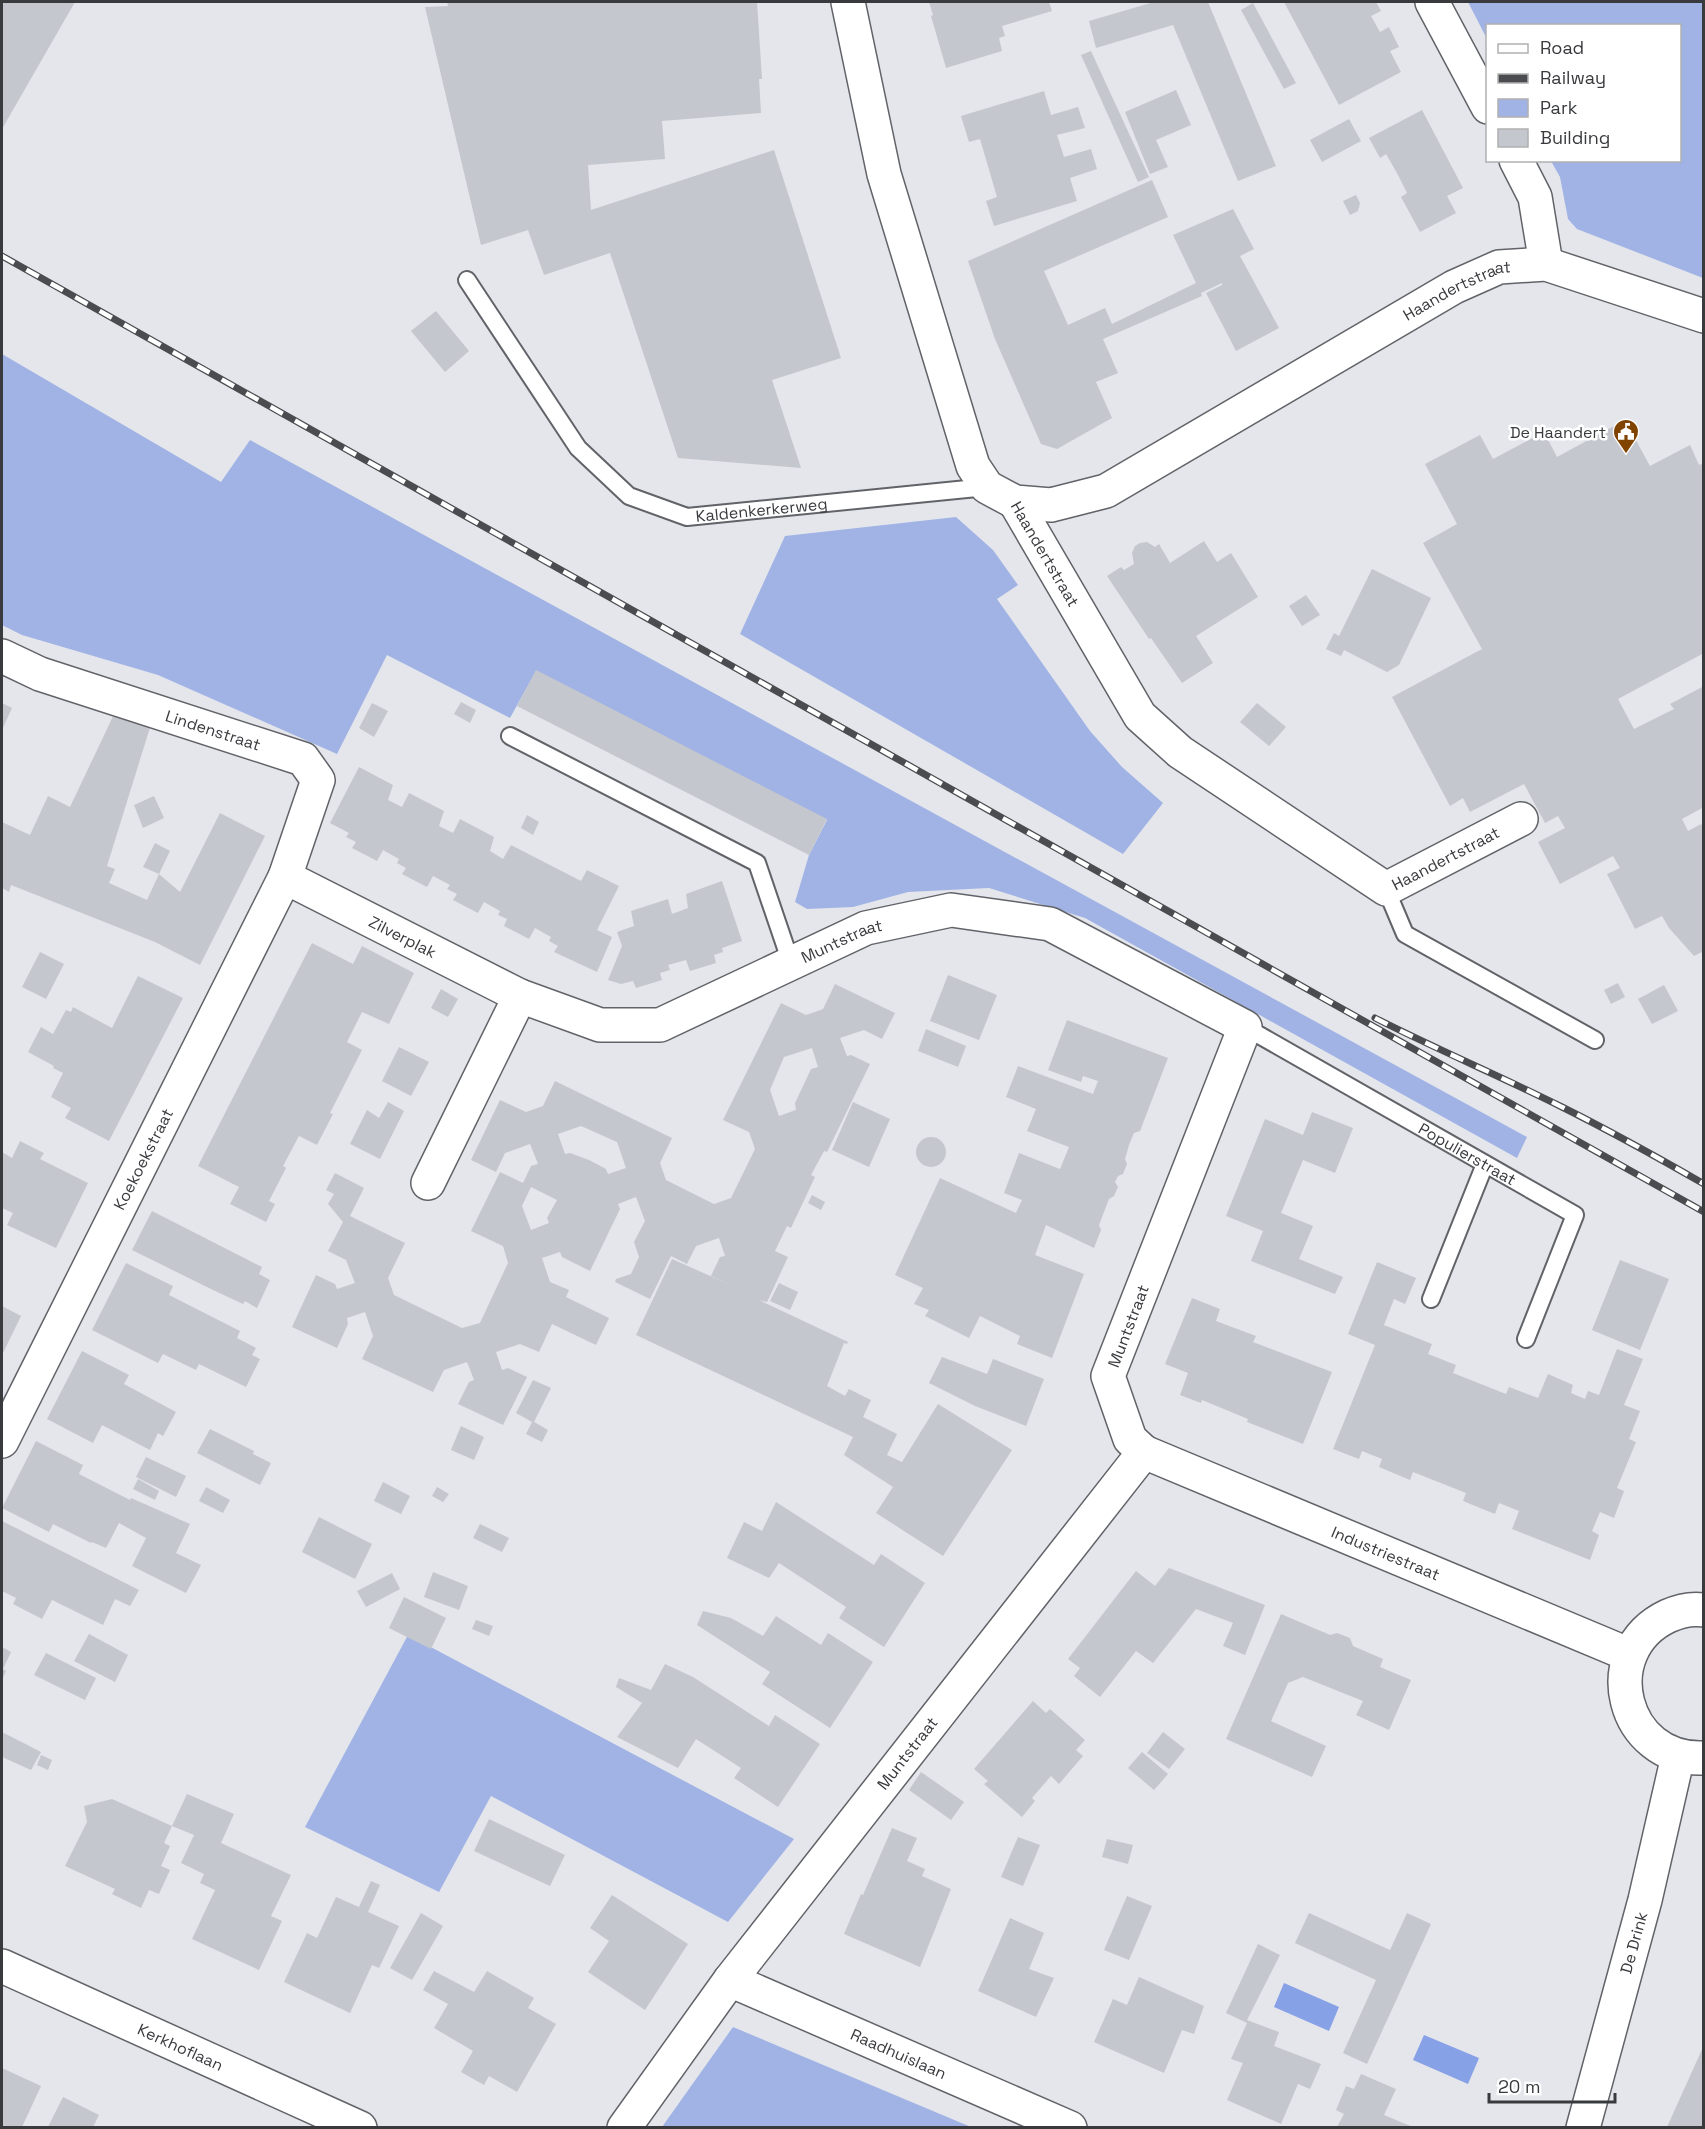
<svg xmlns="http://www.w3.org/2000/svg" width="1705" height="2129" viewBox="0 0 1705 2129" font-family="'Space Grotesk',sans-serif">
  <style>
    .green { fill: #a0b3e4 }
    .water { fill: #87a1e7 }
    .building { fill: #c4c7cd; fill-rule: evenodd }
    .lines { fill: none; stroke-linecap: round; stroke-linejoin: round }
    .lane-casing { stroke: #616368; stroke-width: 20 }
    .street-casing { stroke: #616368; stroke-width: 36 }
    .secondary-casing { stroke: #616368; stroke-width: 36 }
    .lane { stroke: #fff; stroke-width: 16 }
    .street { stroke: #fff; stroke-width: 33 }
    .secondary { stroke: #fff; stroke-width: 33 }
    .rail-casing { stroke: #4b4c50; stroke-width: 7 }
    .rail { stroke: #fff; stroke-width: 4.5; stroke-dasharray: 14; stroke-linecap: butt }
    .labels { text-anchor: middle; stroke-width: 5; stroke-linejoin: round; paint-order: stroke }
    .street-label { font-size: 16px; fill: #393a3d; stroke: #fff }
    .poi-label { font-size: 16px; fill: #393a3d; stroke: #fff; text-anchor: end }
  </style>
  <rect width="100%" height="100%" fill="#e4e6ec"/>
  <!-- green -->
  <g class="green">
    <path d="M1468,2H1703V278L1577,229L1568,219L1560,177L1551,161L1680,160V26H1488L1487,39Z"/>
    <path d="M2,354L221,482L250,440L1527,1137L1517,1158L1085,918L989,888L908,892L853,907L807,909L795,902L809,855L827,820L536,671L510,718L387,655L337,754L158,675L22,635L2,625Z"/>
    <path d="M956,517L993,550L1018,585L997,599L1090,731L1122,767L1163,803L1123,854L740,634L785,536Z"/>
    <path d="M408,1635L794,1839L728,1922L491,1796L439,1892L305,1827Z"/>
    <path d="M733,2027L971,2127H662Z"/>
  </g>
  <!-- water -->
  <g class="water">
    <path d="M1284,1983L1339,2007L1329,2031L1274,2007Z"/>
    <path d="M1424,2035L1479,2058L1468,2084L1413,2060Z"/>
  </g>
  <!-- building -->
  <g class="building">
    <path d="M2,2H75L2,129Z"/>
    <path d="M447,2H757L762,79H759L761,113L662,121L665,159L588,165L591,210L774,150L841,358L772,380L801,468L678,458L610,253L544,275L528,230L481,245L425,7L448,6Z"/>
    <path d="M929,2H1049L1052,11L1002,26L1005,36L999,38L1002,51L946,68L931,16L933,15Z"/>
    <path d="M1154,2H1208L1276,166L1238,181L1173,25L1096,48L1089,21Z"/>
    <path d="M1284,2H1376L1381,11L1371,16L1380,32L1389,27L1399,47L1390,51L1401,72L1339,105Z"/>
    <path d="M1253,3L1296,83L1284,89L1241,10Z"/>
    <path d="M1091,51L1149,177L1138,182L1081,55Z"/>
    <path d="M1176,90L1191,125L1156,140L1168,167L1150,174L1125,112Z"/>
    <path d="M1044,91L1051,115L1078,107L1085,128L1057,135L1064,157L1091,149L1097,169L1070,178L1077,201L994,226L986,201L997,197L980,139L969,142L961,116Z"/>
    <path d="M1422,110L1463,188L1447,196L1456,213L1420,232L1401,197L1407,193L1397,173L1386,154L1380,158L1369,138Z"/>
    <path d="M1349,119L1361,141L1322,162L1310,140Z"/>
    <path d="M1152,180L1168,217L1044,271L1068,325L1105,308L1112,324L1196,283L1173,235L1233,209L1254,249L1240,256L1279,328L1236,351L1206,293L1222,285V283L1201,293L1202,296L1103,339L1118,373L1096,382L1112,418L1057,449L1041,444L995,339L968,261Z"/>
    <path d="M1356,195L1360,203L1358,211L1350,215L1343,201Z"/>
    <path d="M436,311L469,351L445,372L411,331Z"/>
    <path d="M1625,420L1650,466L1690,445L1699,465L1704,463V653L1618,699L1634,729L1674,709L1670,704L1704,686V739H1702L1704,807L1682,819L1688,831L1701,824L1704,829V951L1694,956L1669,928L1662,916L1635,929L1607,874L1620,868L1613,856L1560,884L1538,842L1565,828L1558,816L1545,823L1524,784L1470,812L1463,798L1450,806L1392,697L1482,649L1423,543L1457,524L1425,464L1480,435L1493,459L1544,432L1557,457Z"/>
    <path d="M1204,541L1217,562L1231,553L1258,597L1196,636L1213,663L1182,683L1151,638L1149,639L1107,576L1121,567L1124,570L1134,564L1132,553L1135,546L1140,543L1147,542L1155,547L1159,544L1170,563Z"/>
    <path d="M1372,569L1431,598L1399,665L1387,672L1344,650L1341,656L1326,649L1334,633L1339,636Z"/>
    <path d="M1306,595L1320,615L1302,626L1289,606Z"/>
    <path d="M536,670L827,819L809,855L517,706Z"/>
    <path d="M461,702L476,710L470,723L454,714Z"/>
    <path d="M2,703L12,708L2,730Z"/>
    <path d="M372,703L388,711L374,737L359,728Z"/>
    <path d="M1257,703L1286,727L1269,746L1240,722Z"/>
    <path d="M116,710L152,721L107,866L115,869L109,883L147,900L159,874L180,892L220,813L265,836L200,965L155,942L11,885L9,892L2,888V822L30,835L48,796L70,807Z"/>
    <path d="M359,767L393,785L388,800L402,807L409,793L444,811L439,826L453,833L460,819L494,837L490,851L503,859L511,845L581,881L587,870L619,886L597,930L612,937L597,972L554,952L558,946L549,941L551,937L535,928L529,939L504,926L507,919L498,915L500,911L484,902L478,913L453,900L457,894L447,889L450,885L433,876L427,887L402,874L406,868L397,863L399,859L383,850L377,861L352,848L356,842L346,837L349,833L330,823Z"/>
    <path d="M154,796L164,818L143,828L134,805Z"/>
    <path d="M527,815L539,822L533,835L521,828Z"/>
    <path d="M155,843L170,851L159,874L143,867Z"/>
    <path d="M722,881L742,941L722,948L723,952L714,955L716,963L690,971L686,960L668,965L670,970L660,973L662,980L636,988L633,981L621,984L608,980L622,946L617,932L634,926L631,911L668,899L672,914L688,908L686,894Z"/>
    <path d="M312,943L353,964L362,946L414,973L389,1024L362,1012L347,1042L362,1050L330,1113L333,1114L317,1145L299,1136L283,1166L286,1168L269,1201L275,1204L266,1222L230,1204L239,1187L198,1166Z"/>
    <path d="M40,952L64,964L46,999L22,987Z"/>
    <path d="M948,975L997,995L979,1040L930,1021Z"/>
    <path d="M138,976L183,998L109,1141L65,1118L71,1108L51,1097L63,1073L53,1068L54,1066L28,1052L41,1027L53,1034L66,1010L71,1012L73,1007L112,1028Z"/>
    <path d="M1618,983L1625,997L1611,1004L1604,990Z"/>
    <path d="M835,984L895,1013L882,1039L864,1030L840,1038L847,1056L851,1055L870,1064L827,1152L824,1151L811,1175L815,1177L791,1228L787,1226L775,1251L788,1257L767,1302L759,1300L848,1342L847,1344L844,1343L827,1386L845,1396L849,1389L871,1400L863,1417L897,1434L887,1455L902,1462L938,1404L1012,1450L943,1556L876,1513L893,1487L844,1455L853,1437L636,1335L672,1259L735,1287L711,1276L720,1257L725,1256L719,1238L696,1246L687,1264L671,1256L650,1299L615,1282L616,1279L631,1274L639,1257L634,1242L645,1221L636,1197L618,1204L620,1209L590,1271L562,1257L560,1252L542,1258L550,1282L569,1290L566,1297L609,1318L596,1345L552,1324L539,1352L520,1344L496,1352L502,1370L508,1368L527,1377L503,1425L458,1404L469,1382L474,1380L467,1362L444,1370L433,1392L362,1359L373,1336L365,1312L347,1318L348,1324L337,1348L292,1327L316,1275L335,1284L337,1289L355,1283L346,1260L328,1251L343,1222L328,1204L334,1194L326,1190L335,1173L364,1188L350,1216L405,1243L388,1278L394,1295L462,1328L480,1323L508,1263L503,1246L471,1231L500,1172L523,1183L531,1166L538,1164L530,1144L505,1153L496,1172L471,1160L500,1100L526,1112L543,1106L555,1081L672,1138L660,1163L666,1180L714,1204L731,1198L755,1149L749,1132L723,1120L781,1003L806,1015L815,1012L823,1009ZM812,1048L818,1067L811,1069L795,1103L796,1110L779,1116L770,1090L784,1057ZM581,1126L617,1142L626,1168L608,1174L606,1169L589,1160L570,1153L565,1154L558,1134ZM531,1187L557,1200L547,1218L549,1223L531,1230L522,1206Z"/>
    <path d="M1664,985L1678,1011L1652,1024L1638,999Z"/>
    <path d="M441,989L458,999L448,1017L431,1008Z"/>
    <path d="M1067,1020L1168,1058L1140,1131L1134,1133L1129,1145L1125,1159L1127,1164L1123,1174L1118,1176L1115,1182L1118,1187L1114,1196L1109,1199L1099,1225L1101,1230L1094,1248L1046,1225L1035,1255L1084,1274L1052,1358L1017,1344L1020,1336L980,1316L969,1338L925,1316L929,1310L914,1304L923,1288L895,1275L940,1178L1016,1213L1022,1200L1004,1193L1019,1153L1060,1169L1069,1147L1027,1131L1036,1109L1006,1097L1018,1066L1093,1094L1098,1081L1083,1076L1081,1082L1048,1070Z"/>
    <path d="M926,1029L966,1046L958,1067L918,1051Z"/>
    <path d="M399,1047L429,1062L411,1096L382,1081Z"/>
    <path d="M388,1102L404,1111L380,1159L350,1144L367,1110L379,1118Z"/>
    <path d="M853,1102L890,1119L869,1167L832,1150Z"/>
    <path d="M1312,1112L1353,1128L1335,1173L1303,1160L1281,1213L1313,1226L1299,1259L1343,1277L1335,1294L1251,1261L1263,1231L1226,1216L1265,1119L1303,1135Z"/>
    <circle cx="931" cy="1152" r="15"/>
    <path d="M20,1141L44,1153L40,1159L88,1183L56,1248L7,1225L13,1213L2,1208V1152L12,1158Z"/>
    <path d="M812,1195L825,1202L821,1210L808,1203Z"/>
    <path d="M152,1211L262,1267L259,1274L270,1280L257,1308L245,1301L243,1304L213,1290L132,1250Z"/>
    <path d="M1620,1260L1669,1279L1640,1350L1592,1330Z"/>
    <path d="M1377,1262L1416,1278L1405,1304L1394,1299L1384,1325L1432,1344L1428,1354L1456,1365L1453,1373L1506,1394L1509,1387L1538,1398L1548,1374L1573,1385L1571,1393L1585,1399L1588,1391L1599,1395L1617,1349L1643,1359L1624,1405L1640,1411L1629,1439L1636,1442L1617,1488L1624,1491L1614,1518L1600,1512L1592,1531L1599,1535L1590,1560L1512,1529L1519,1511L1499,1503L1495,1514L1463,1501L1466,1493L1413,1472L1410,1480L1379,1467L1382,1459L1362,1451L1359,1459L1333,1449L1375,1345L1348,1334Z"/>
    <path d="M126,1263L173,1286L169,1295L240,1331L237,1338L256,1348L252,1355L260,1359L246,1387L199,1364L196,1370L163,1354L158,1363L92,1330Z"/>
    <path d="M779,1283L798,1292L790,1310L770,1301Z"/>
    <path d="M1192,1298L1220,1309L1216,1321L1256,1336L1253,1342L1332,1372L1303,1444L1247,1422L1248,1419L1202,1400L1201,1403L1180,1395L1188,1373L1165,1364Z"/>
    <path d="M2,1306L21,1316L2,1355Z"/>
    <path d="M82,1351L129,1375L124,1384L176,1412L163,1436L158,1433L150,1450L102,1425L93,1443L47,1419Z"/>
    <path d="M942,1357L987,1374L993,1359L1044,1379L1026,1426L975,1406L929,1383Z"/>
    <path d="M533,1380L551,1388L534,1422L548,1430L542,1442L526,1434L532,1422L516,1413Z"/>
    <path d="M461,1426L484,1437L474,1460L451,1450Z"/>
    <path d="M210,1429L254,1451L253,1454L271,1463L260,1485L197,1453Z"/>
    <path d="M36,1441L83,1465L79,1474L130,1500L131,1498L190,1524L176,1553L201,1565L186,1593L132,1566L146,1538L119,1523L106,1548L92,1542L91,1543L53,1524L49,1532L2,1508Z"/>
    <path d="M146,1457L186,1476L176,1497L136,1477Z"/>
    <path d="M138,1479L159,1491L155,1500L133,1489Z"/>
    <path d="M383,1482L410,1496L401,1514L374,1501Z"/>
    <path d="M206,1487L230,1500L223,1513L199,1501Z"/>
    <path d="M437,1487L449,1494L443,1502L432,1496Z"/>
    <path d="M776,1502L874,1565L881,1554L925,1583L884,1647L839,1618L846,1607L779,1563L769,1578L727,1558L744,1522L762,1531Z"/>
    <path d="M319,1517L372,1544L355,1579L302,1552Z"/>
    <path d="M2,1521L139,1590L130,1606L115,1599L103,1625L52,1600L42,1619L13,1604L16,1598L2,1591Z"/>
    <path d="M480,1524L509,1538L502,1552L473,1538Z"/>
    <path d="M1169,1568L1265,1605L1245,1655L1223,1646L1233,1623L1196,1609L1153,1663L1136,1651L1100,1697L1074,1676L1080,1668L1068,1659L1136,1571L1155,1586Z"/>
    <path d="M433,1572L468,1586L459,1610L424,1597Z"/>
    <path d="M392,1573L400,1589L366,1607L357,1591Z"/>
    <path d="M404,1597L446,1618L431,1649L389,1628Z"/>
    <path d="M703,1611L731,1618L763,1636L776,1616L821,1645L828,1633L873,1662L830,1728L762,1684L770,1672L697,1625Z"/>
    <path d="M1281,1614L1330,1635L1337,1633L1350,1638L1353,1646L1383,1659L1380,1667L1411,1680L1389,1730L1356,1715L1363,1701L1303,1677L1288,1683L1271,1721L1326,1746L1312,1777L1226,1739Z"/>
    <path d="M476,1620L493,1626L489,1636L472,1629Z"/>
    <path d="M89,1634L128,1655L115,1682L74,1661Z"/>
    <path d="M2,1647L11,1652L3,1669L6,1671L2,1680Z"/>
    <path d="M46,1653L96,1678L85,1700L34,1675Z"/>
    <path d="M665,1664L693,1677L769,1726L775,1715L820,1744L778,1807L734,1778L741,1768L696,1739L678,1768L617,1737L642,1703L616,1687L619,1678L651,1690Z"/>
    <path d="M1033,1701L1046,1713L1050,1709L1085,1740L1076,1750L1083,1756L1059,1784L1051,1776L1032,1798L1035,1801L1022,1817L984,1784L988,1781L974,1769Z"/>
    <path d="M2,1732L41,1752L31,1770L2,1757Z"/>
    <path d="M1163,1732L1185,1749L1169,1769L1147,1753Z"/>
    <path d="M1142,1752L1168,1774L1154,1790L1128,1768Z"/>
    <path d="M41,1755L52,1760L48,1770L37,1765Z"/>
    <path d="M921,1772L964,1802L951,1820L909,1790Z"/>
    <path d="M187,1794L234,1814L221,1843L291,1875L271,1916L282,1921L259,1970L192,1939L215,1890L200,1883L204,1874L181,1863L194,1835L172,1826Z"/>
    <path d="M112,1799L172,1826L164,1843L170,1846L161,1866L170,1870L159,1894L149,1890L141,1908L112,1894L115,1889L65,1866L87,1822L84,1806Z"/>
    <path d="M489,1819L565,1855L550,1886L474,1851Z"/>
    <path d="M892,1828L917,1838L907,1861L925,1869L922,1876L951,1889L920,1967L844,1934L861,1894L863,1895Z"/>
    <path d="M1018,1837L1040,1845L1023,1886L1001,1877Z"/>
    <path d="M1107,1839L1133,1845L1128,1864L1102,1857Z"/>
    <path d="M371,1881L380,1885L368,1912L399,1926L379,1968L372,1965L350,2013L284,1982L307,1933L317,1938L336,1897L359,1907Z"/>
    <path d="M612,1895L688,1944L645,2010L588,1972L609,1941L590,1928Z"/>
    <path d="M1127,1896L1152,1906L1129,1960L1104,1950Z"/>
    <path d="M421,1913L443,1926L412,1980L390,1968Z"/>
    <path d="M1309,1913L1390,1950L1407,1913L1431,1924L1367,2064L1343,2053L1376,1980L1295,1943Z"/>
    <path d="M1010,1918L1044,1933L1029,1969L1054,1978L1036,2017L978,1991Z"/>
    <path d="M1258,1944L1280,1955L1247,2020L1279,2032L1274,2046L1321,2064L1310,2089L1298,2084L1281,2124L1227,2100L1243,2063L1231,2059L1247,2023L1226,2013Z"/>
    <path d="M434,1971L474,1992L487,1971L534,1998L528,2008L556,2024L517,2092L489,2076L484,2085L461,2072L473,2051L434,2028L448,2004L423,1990Z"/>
    <path d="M1139,1977L1204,2006L1194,2034L1182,2030L1164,2073L1094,2042L1113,1999L1127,2005Z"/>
    <path d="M1704,2045V2127H1667Z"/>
    <path d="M2,2068L41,2086L22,2127H2Z"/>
    <path d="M1361,2074L1396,2089L1384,2115L1413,2127H1337L1344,2114L1336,2110L1346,2086L1354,2089Z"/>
    <path d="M63,2097L99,2115L93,2127H48Z"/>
  </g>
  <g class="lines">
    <defs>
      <g id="lane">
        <path id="s1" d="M467,280L578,448L629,496L687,517L987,487"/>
        <path d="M510,736L757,863L791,963"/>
        <path d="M1386,889L1405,934L1595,1040"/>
        <path id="s2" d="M1245,1027L1575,1215L1526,1339"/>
        <path d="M1431,1299L1485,1164"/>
      </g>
      <g id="street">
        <path d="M1432,2L1488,107"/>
        <path d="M1516,160L1535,197L1546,264"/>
        <path id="s3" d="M1015,502L1140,716L1180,752L1386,889L1521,819"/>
        <path id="s4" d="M2,656L40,674L303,759L318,780L285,877L2,1441"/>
        <path id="s5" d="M285,877L520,996L600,1025H660L866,928L951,910L1050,924L1245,1027L1108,1376L1130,1439L1144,1452L730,1980L624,2128"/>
        <path d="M428,1183L520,996"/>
        <path id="s6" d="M1144,1452L1630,1655"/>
        <path id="s7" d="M730,1980L1070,2128"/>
      </g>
      <g id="secondary">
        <path id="s8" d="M848,2L884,174L973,466L987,487L1015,502L1051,505L1106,491L1454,287L1499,267L1546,264L1704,316"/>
        <path d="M1704,1610C1691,1608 1679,1611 1668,1616C1594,1651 1622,1762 1704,1758"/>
        <path id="s9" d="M2,1966L360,2128"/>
        <path id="s10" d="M1583,2128L1645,1900L1678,1756"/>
      </g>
    </defs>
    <!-- lane casing -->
    <use href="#lane" class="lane-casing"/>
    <!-- street casing -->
    <use href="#street" class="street-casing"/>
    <!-- secondary casing -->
    <use href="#secondary" class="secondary-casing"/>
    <!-- lane -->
    <use href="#lane" class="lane"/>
    <!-- street -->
    <use href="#street" class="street"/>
    <!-- secondary -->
    <use href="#secondary" class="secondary"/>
    <defs>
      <g id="rail">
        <path d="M2,256L1704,1212"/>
        <path d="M1375,1018C1436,1049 1500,1076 1562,1107C1610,1131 1657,1157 1704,1184"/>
      </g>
    </defs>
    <!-- rail casing -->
    <use href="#rail" class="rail-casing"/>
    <!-- rail -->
    <use href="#rail" class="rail"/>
  </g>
  <!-- icons -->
  <defs>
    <symbol id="civic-pin" viewBox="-11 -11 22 30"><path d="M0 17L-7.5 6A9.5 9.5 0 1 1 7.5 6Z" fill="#814400" stroke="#fff"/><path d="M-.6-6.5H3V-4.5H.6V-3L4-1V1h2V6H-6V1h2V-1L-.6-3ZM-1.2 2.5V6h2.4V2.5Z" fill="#fff"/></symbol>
  </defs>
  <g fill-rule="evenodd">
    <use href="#civic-pin" x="1611" y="417" width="30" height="40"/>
  </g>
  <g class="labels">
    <!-- street labels -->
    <g class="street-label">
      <text dy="6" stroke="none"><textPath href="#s8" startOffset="1036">Haandertstraat</textPath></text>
      <text dy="6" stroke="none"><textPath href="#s1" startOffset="408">Kaldenkerkerweg</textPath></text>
      <text dy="6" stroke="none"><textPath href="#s3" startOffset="60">Haandertstraat</textPath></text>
      <text dy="6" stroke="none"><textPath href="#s4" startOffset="224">Lindenstraat</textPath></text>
      <text dy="6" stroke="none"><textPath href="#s3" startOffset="616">Haandertstraat</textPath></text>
      <text dy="6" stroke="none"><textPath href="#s5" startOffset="132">Zilverplak</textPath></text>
      <text dy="6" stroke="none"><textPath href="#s5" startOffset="609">Muntstraat</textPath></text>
      <text dy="6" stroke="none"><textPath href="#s2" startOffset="256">Populierstraat</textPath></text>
      <text transform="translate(143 1159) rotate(-63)" y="6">Koekoekstraat</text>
      <text transform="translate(1128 1326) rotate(-69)" y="6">Muntstraat</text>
      <text dy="6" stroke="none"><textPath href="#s6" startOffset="262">Industriestraat</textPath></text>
      <text transform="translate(907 1753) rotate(-52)" y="6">Muntstraat</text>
      <text dy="6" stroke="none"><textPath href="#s10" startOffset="192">De Drink</textPath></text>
      <text dy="6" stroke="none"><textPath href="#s9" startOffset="196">Kerkhoflaan</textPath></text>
      <text dy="6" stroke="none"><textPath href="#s7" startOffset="184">Raadhuislaan</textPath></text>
    </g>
    <!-- poi labels -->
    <g class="poi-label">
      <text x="1606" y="438">De Haandert</text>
    </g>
  </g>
  <!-- border -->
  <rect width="1705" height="2129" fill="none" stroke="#393a3d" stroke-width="6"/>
  <!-- legend -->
  <rect x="1486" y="24" width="195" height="138" fill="#ffffff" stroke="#b0b0b1" stroke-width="1.5"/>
  <rect x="1498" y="44" width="30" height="9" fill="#ffffff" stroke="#b0b0b1" stroke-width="1.5"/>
  <text x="1540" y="54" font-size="18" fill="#393a3d">Road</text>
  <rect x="1498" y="74" width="30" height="9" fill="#4b4c50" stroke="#b0b0b1" stroke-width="1.5"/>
  <text x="1540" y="84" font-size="18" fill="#393a3d">Railway</text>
  <rect x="1498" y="99" width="30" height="18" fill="#a0b3e4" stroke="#b0b0b1" stroke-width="1.5"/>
  <text x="1540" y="114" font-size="18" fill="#393a3d">Park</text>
  <rect x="1498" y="129" width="30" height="18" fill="#c4c7cd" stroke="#b0b0b1" stroke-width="1.5"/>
  <text x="1540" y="144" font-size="18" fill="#393a3d">Building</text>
  <!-- scale -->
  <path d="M1489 2093v9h126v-9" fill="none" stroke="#393a3d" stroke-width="3"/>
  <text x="1498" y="2093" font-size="18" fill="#393a3d" stroke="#ffffff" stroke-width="4.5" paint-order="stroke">20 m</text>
</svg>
